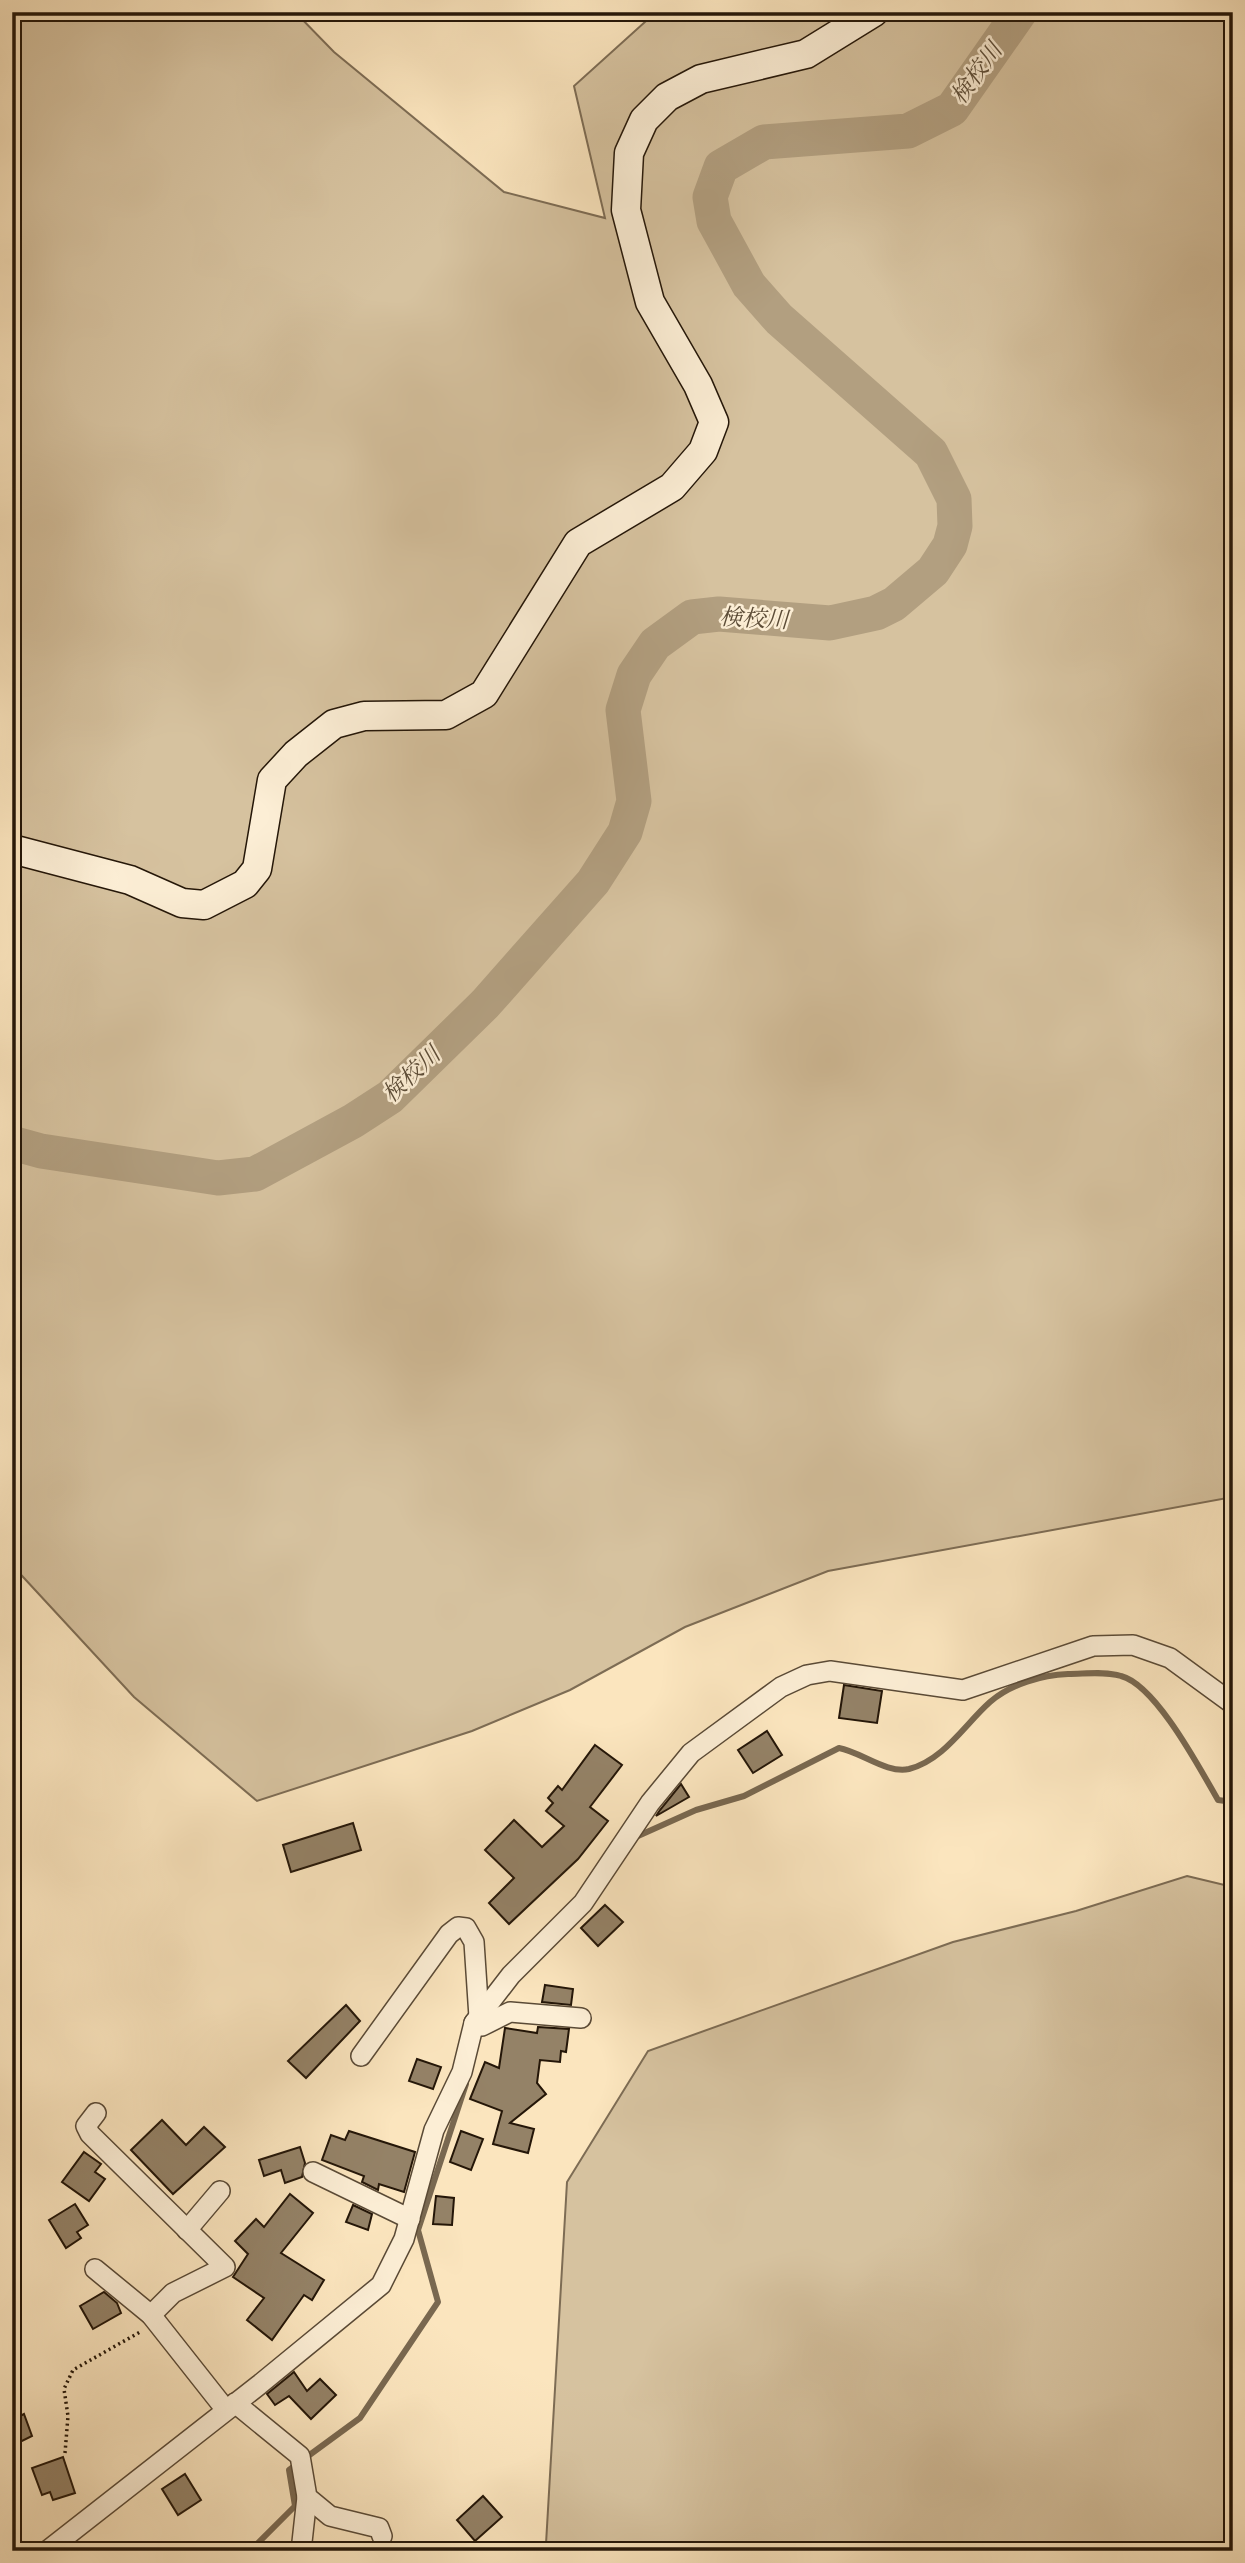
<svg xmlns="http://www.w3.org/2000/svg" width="1245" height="2563" viewBox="0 0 1245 2563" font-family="'IM FELL English','Noto Serif JP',serif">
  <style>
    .green { fill: #d6c29f; stroke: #7d6c54; stroke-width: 2 }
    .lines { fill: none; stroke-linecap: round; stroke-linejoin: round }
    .stream { stroke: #796850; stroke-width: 6 }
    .river { stroke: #b29f80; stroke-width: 35 }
    .building { fill: #948267; stroke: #241608; stroke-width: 2 }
    .street-casing { stroke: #5a4a36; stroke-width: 22 }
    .secondary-casing { stroke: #241608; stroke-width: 31 }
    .path { stroke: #241608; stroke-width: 3.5; stroke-dasharray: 2 3.5; stroke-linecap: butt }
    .street { stroke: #fceed5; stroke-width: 19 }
    .secondary { stroke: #fceed5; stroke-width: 28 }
    .labels { text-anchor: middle; stroke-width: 5; stroke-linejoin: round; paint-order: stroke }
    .water-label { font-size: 23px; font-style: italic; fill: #5d4d38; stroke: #fceed5 }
  </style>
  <rect width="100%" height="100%" fill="#fbe5be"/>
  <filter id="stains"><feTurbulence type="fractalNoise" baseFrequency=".00286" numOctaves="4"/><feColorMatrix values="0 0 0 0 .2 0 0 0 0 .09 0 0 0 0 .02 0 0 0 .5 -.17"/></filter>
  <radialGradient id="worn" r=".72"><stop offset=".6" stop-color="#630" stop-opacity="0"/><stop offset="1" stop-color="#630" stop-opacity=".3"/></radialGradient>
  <!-- green -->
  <g class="green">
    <path d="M12,12H295L334,52L504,192L605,218L574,86L656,12H1233V1497L828,1571L685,1627L570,1690L472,1731L257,1801L134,1697L12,1565Z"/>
    <path d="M1187,1876L1233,1887V2551H539L546,2544L567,2182L648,2051L953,1942L1076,1911Z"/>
  </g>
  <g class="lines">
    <!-- stream -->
    <g class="stream">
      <path d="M638,1836L696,1810L744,1796L839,1748C861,1752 887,1774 909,1769C944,1760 965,1724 990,1702C1011,1684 1042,1675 1068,1674C1085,1674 1105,1671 1121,1676C1156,1685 1200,1769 1218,1800L1233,1802"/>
      <path d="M250,2551L295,2506L289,2470L360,2418L438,2302L418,2230L466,2084"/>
    </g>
    <!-- river -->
    <path class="river" d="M12,1143L41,1151L218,1178L255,1174L353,1121L390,1097L485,1004L593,882L625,832L634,801L623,710L634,675L655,644L692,617L719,614L830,623L876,613L894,604L933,571L950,545L955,526L954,499L931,453L779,319L749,285L714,221L710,197L721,167L764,142L908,131L952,109L1020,12"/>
  </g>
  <!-- building -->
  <g class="building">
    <path d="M844,1685L882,1691L877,1723L839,1718Z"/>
    <path d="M767,1731L782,1755L753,1773L738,1750Z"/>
    <path d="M595,1745L622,1765L590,1807L608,1821L578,1859L509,1924L489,1903L514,1878L485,1850L514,1820L542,1847L564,1826L546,1811L553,1803L548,1798L558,1786L562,1790Z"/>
    <path d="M681,1784L689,1797L656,1816L660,1810Z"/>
    <path d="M353,1823L361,1850L291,1872L283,1845Z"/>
    <path d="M605,1905L623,1922L598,1946L581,1928Z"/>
    <path d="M545,1985L573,1989L571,2005L542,2002Z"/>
    <path d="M346,2005L360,2021L306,2078L288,2061Z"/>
    <path d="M538,2027L569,2029L566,2052L561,2051L560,2062L540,2060L537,2083L546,2094L510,2123L534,2129L528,2153L493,2144L502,2111L470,2099L485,2062L499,2068L505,2028L537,2033Z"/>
    <path d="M417,2059L441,2067L433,2089L409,2081Z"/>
    <path d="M162,2120L186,2145L204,2127L225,2147L173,2194L131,2150Z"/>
    <path d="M349,2131L415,2152L404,2192L379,2184L378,2190L362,2182L364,2176L322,2160L331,2135L345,2140Z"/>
    <path d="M461,2131L483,2139L471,2170L450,2162Z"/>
    <path d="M300,2147L305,2163L302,2177L285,2183L281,2170L264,2176L259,2160Z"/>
    <path d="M84,2152L101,2164L95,2172L105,2179L89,2201L62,2182Z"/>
    <path d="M290,2194L313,2213L281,2253L324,2280L312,2300L304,2295L272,2340L247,2320L264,2298L233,2277L248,2254L235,2241L256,2219L264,2227Z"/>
    <path d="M436,2196L454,2198L452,2225L433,2224Z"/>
    <path d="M75,2204L88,2225L77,2232L81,2238L66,2248L49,2220Z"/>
    <path d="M353,2205L372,2214L368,2230L346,2222Z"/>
    <path d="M104,2292L117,2303L121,2313L93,2329L80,2306Z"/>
    <path d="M294,2372L307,2391L320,2379L336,2395L311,2419L289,2396L275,2405L267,2394Z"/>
    <path d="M24,2414L32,2436L12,2446V2420Z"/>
    <path d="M63,2457L75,2493L53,2500L50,2492L42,2495L32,2468Z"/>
    <path d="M185,2474L201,2500L178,2515L162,2489Z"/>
    <path d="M483,2496L502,2517L475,2541L457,2520Z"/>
  </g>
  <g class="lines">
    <defs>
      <g id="street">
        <path d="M474,2023L482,2026L510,2012L581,2018"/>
        <path d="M361,2056L449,1934L458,1927L466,1928L474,1942L479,2017"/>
        <path d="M96,2113L86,2126L90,2134L225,2267L173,2293L151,2315"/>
        <path d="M313,2172L410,2219"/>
        <path d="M187,2230L220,2191"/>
        <path d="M95,2269L151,2315L226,2410"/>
        <path d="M235,2403L300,2456L307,2497L330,2516L379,2528L382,2536"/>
        <path d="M47,2551L259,2385L381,2285L404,2239L434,2130L462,2072L474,2023L511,1975L583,1903L650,1803L691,1753L781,1687L807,1675L830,1671L963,1690L1093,1646L1133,1645L1170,1658L1233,1704"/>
        <path d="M301,2551L307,2497"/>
      </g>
      <path id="secondary" d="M12,849L130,880L182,903L204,905L245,884L257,869L272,780L296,754L334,724L364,716L446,715L484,694L578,543L672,487L703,451L714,422L698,385L650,302L626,210L629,153L644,120L667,97L701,79L806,54L874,12"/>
    </defs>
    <!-- street casing -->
    <use href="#street" class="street-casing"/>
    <!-- secondary casing -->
    <use href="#secondary" class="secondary-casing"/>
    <!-- path -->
    <path class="path" d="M65,2453L68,2416L64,2389L73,2370L140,2332"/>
    <!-- street -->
    <use href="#street" class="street"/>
    <!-- secondary -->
    <use href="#secondary" class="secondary"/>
  </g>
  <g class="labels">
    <!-- water labels -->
    <g class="water-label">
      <text transform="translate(976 73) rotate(-54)" y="8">検校川</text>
      <text transform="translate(754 618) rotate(3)" y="8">検校川</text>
      <text transform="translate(411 1074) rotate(-43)" y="8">検校川</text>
    </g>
  </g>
  <!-- margin -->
  <rect width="1245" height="2563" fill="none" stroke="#fbe5be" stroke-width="42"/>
  <rect x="14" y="14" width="1217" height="2535" fill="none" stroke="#241608" stroke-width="3.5"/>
  <rect x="21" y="21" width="1203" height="2521" fill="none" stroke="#241608" stroke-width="2"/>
  <rect width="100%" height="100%" filter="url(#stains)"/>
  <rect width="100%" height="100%" fill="url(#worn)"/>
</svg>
